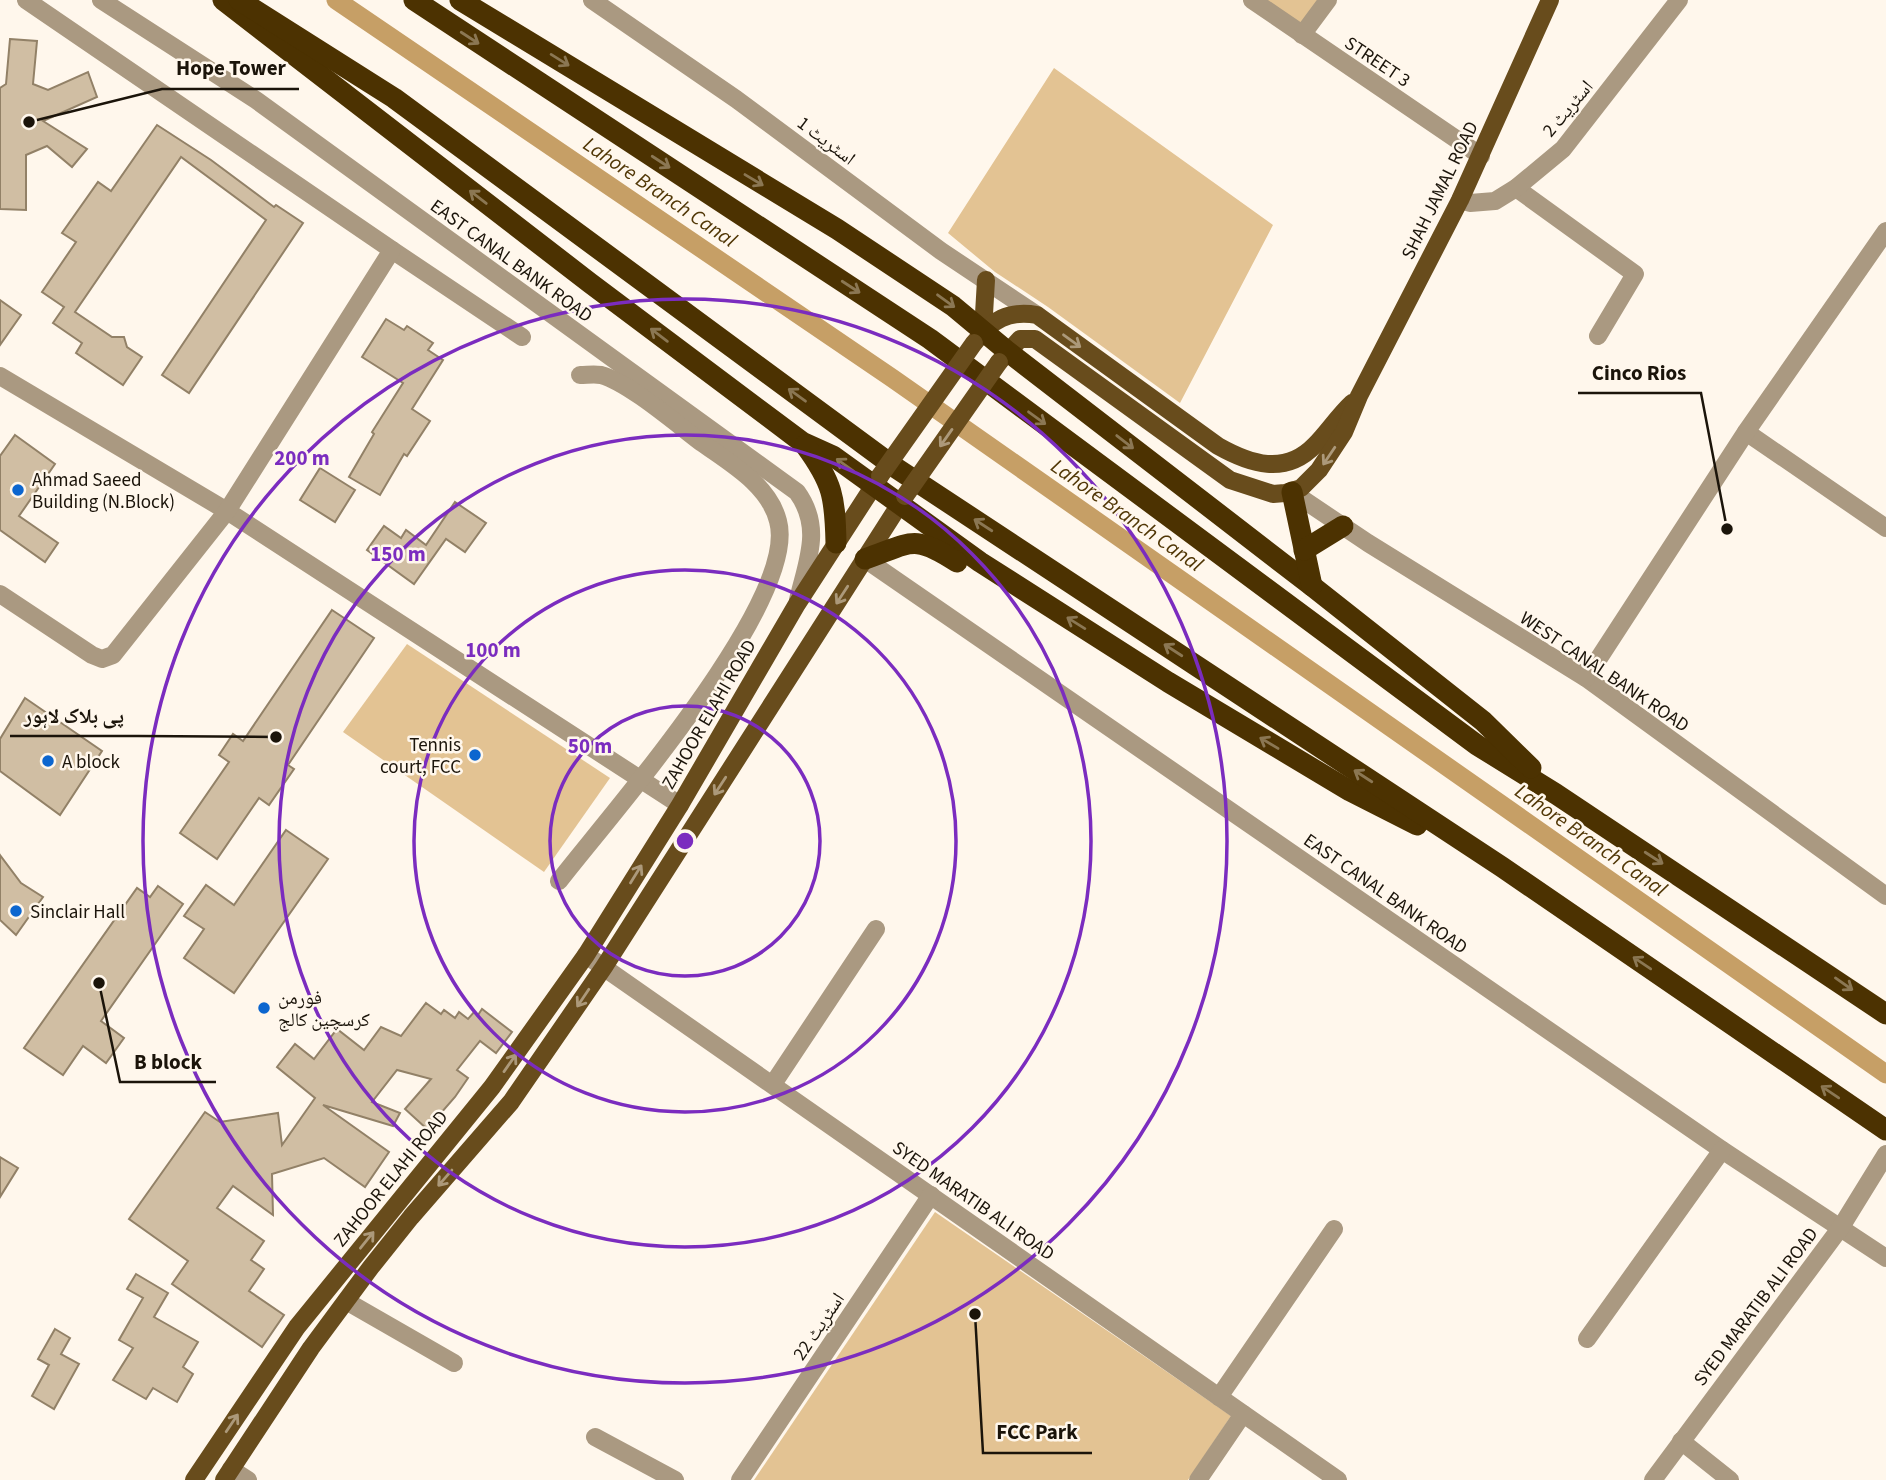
<svg xmlns="http://www.w3.org/2000/svg" width="1886" height="1480" viewBox="0 0 1886 1480" font-family="'Source Sans 3','Noto Naskh Arabic',sans-serif">
  <style>
    .green { fill: #e3c393 }
    .lines { fill: none; stroke-linecap: round; stroke-linejoin: round }
    .canal { stroke: #c69f66; stroke-width: 19 }
    .building { fill: #d0bea3; stroke: #928167; stroke-width: 2 }
    .minor { stroke: #aa9981; stroke-width: 18 }
    .major { stroke: #684c1c; stroke-width: 18 }
    .highway { stroke: #4c3201; stroke-width: 21 }
    .major-bridge { stroke: #684c1c; stroke-width: 18 }
    .oneway { stroke: #8b7753 }
    .oneway2 { stroke: #ac997a }
    .ring { fill: none; stroke: #7b2cbf; stroke-width: 3.5 }
    .poi-dot { fill: #0c66cf; stroke: #fff7ec; stroke-width: 2.5 }
    .labels { text-anchor: middle; stroke-width: 5; stroke-linejoin: round; paint-order: stroke }
    .street-label { font-size: 19px; fill: #1b140a; stroke: #fff7ec }
    .poi-label { font-size: 19px; fill: #1b140a; stroke: #fff7ec; text-anchor: start }
    .water-label { font-size: 21px; font-style: italic; fill: #513706; stroke: #fff7ec }
    .centre { fill: #7b2cbf; stroke: #fff7ec; stroke-width: 3.5 }
    .ring-label { font-size: 21px; text-anchor: middle; font-weight: bold; fill: #7b2cbf; stroke: #fff7ec; stroke-width: 5; stroke-linejoin: round; paint-order: stroke }
    .leader { fill: none; stroke: #1b140a; stroke-width: 2.5 }
    .callout-dot { fill: #1b140a; stroke: #fff7ec; stroke-width: 2.5 }
    .callout-label { font-size: 21px; text-anchor: middle; font-weight: bold; fill: #1b140a; stroke: #fff7ec; stroke-width: 5; stroke-linejoin: round; paint-order: stroke }
  </style>
  <rect width="100%" height="100%" fill="#fff7ec"/>
  <!-- green -->
  <g class="green">
    <path d="M1252,0H1328L1302,35Z"/>
    <path d="M1054,68L1273,225L1180,403L1048,307L995,272L948,233Z"/>
    <path d="M407,644L610,778L544,872L343,732Z"/>
    <path d="M935,1212L1231,1416L1188,1480H754Z"/>
  </g>
  <g class="lines">
    <!-- canal -->
    <path class="canal" d="M336,0L892,378L1886,1074"/>
  </g>
  <!-- building -->
  <g class="building">
    <path d="M10,39L37,41L33,84L48,90L88,72L97,97L43,121L87,149L72,167L47,146L26,155V210L0,209V88L6,84Z"/>
    <path d="M157,125L211,160L274,207L276,205L303,223L189,393L162,375L266,220L181,157L75,312L112,337H124L127,347L142,357L123,385L76,353L82,343L53,323L64,307L42,292L76,242L62,233L98,182L111,191Z"/>
    <path d="M0,300L21,315L0,345Z"/>
    <path d="M386,319L404,330L407,326L433,343L428,350L443,360L412,409L430,421L407,456L404,454L380,495L349,477L374,434L372,432L403,383L362,357Z"/>
    <path d="M15,435L55,464L19,516L58,543L45,562L0,530V456Z"/>
    <path d="M320,468L355,490L335,522L300,500Z"/>
    <path d="M455,502L486,523L465,552L446,539L414,584L367,550L384,526L401,538L406,530L426,545Z"/>
    <path d="M332,610L374,638L288,765L294,769L269,805L259,798L217,859L180,833L229,762L219,755L233,734L243,741Z"/>
    <path d="M25,698L102,751L60,815L0,771V739Z"/>
    <path d="M286,830L328,859L234,993L184,958L204,929L184,916L206,885L234,905Z"/>
    <path d="M0,855L21,883L43,897L16,935L0,920Z"/>
    <path d="M158,886L183,904L101,1021L124,1038L106,1063L83,1046L63,1075L24,1048L137,888L150,897Z"/>
    <path d="M426,1003L441,1014L444,1010L455,1018L459,1012L468,1019L474,1012L478,1015L482,1009L512,1032L496,1053L480,1041L457,1070L468,1078L455,1097L427,1129L405,1109L431,1079L397,1070L372,1102L400,1113L393,1126L323,1105L389,1152L365,1187L324,1158L272,1174L273,1215L233,1186L217,1208L264,1241L251,1260L264,1269L249,1291L284,1315L262,1347L172,1284L188,1261L129,1219L205,1112L220,1122L278,1113L282,1145L315,1098L277,1067L295,1044L314,1059L337,1029L364,1050L381,1027L401,1036Z"/>
    <path d="M0,1157L18,1168L0,1197Z"/>
    <path d="M136,1274L168,1293L154,1317L198,1342L183,1367L193,1374L177,1402L153,1388L146,1399L113,1380L133,1348L119,1340L143,1298L127,1289Z"/>
    <path d="M55,1329L70,1338L61,1354L79,1364L54,1409L32,1396L49,1365L38,1359Z"/>
  </g>
  <g class="lines">
    <!-- minor -->
    <g class="minor">
      <path d="M101,0L256,100L797,492C823,528 807,561 798,600"/>
      <path d="M592,0L736,99L941,251L1037,315"/>
      <path d="M1252,0L1481,156"/>
      <path d="M1302,35L1328,0"/>
      <path d="M1516,188L1635,274L1598,336"/>
      <path d="M1460,200L1470,203L1495,201L1516,188L1563,149L1679,0"/>
      <path d="M392,250L522,337"/>
      <path d="M0,376L227,511L680,805"/>
      <path d="M1746,432L1886,528"/>
      <path d="M1292,492L1368,543L1586,678L1886,896"/>
      <path d="M865,559L1722,1150L1886,1258"/>
      <path d="M0,594L92,655L102,659L113,655L227,511L392,250L26,0"/>
      <path d="M1586,678L1746,432L1886,231"/>
      <path d="M559,881C610,815 800,600 778,521C769,485 730,463 702,443C678,425 628,382 601,375C594,374 587,375 580,375"/>
      <path d="M586,955L1338,1480"/>
      <path d="M773,1084L876,929"/>
      <path d="M346,1301L454,1363"/>
      <path d="M1587,1339L1722,1150"/>
      <path d="M1219,1397L1334,1229"/>
      <path d="M595,1437L675,1480"/>
      <path d="M1681,1441L1730,1480"/>
      <path d="M231,1469L248,1480"/>
      <path d="M740,1480L931,1195"/>
      <path d="M1198,1480L1243,1414"/>
      <path d="M1653,1480L1841,1227L1886,1154"/>
    </g>
    <!-- major -->
    <g class="major">
      <path d="M983,331L986,280"/>
      <path d="M975,342C991,320 1009,310 1037,315L1218,446C1250,464 1285,476 1315,445C1328,432 1338,416 1352,403"/>
      <path d="M999,362L1020,339H1035L1230,480L1273,494L1285,493L1301,488L1319,470L1344,432L1359,396L1460,200L1550,0"/>
      <path d="M194,1480L297,1327L492,1087L586,955L680,805L797,604L880,476"/>
      <path d="M224,1480L311,1348L371,1267L411,1217L511,1102L604,967L905,496"/>
    </g>
    <!-- highway -->
    <g class="highway">
      <path d="M223,0L590,283L802,442L833,456L980,562L1168,682L1350,791L1417,825"/>
      <path d="M239,0L394,98L896,468L1502,867L1886,1130"/>
      <path d="M414,0L930,339L1477,745L1556,794L1886,1014"/>
      <path d="M460,0L837,229L953,306L1007,351L1312,586L1483,721L1531,768"/>
      <path d="M805,445C833,483 835,497 836,543"/>
      <path d="M1292,492L1312,586"/>
      <path d="M1304,550L1343,526"/>
      <path d="M865,559C911,543 913,533 957,562"/>
    </g>
    <!-- major-bridge -->
    <g class="major-bridge">
      <path d="M880,476L974,343"/>
      <path d="M905,496L999,362"/>
    </g>
  </g>
  <!-- one-way arrows -->
  <defs><path id="oneway-shaft" d="M-6 0H5M1.5-3L5.5 0L1.5 3" fill="none" stroke-width="1.6" stroke-linecap="round" stroke-linejoin="round" transform="scale(1.75)"/></defs>
  <g class="oneway">
    <use href="#oneway-shaft" transform="translate(470 38) rotate(33)"/>
    <use href="#oneway-shaft" transform="translate(560 60) rotate(32)"/>
    <use href="#oneway-shaft" transform="translate(661 162) rotate(33)"/>
    <use href="#oneway-shaft" transform="translate(754 180) rotate(31)"/>
    <use href="#oneway-shaft" transform="translate(478 197) rotate(-142)"/>
    <use href="#oneway-shaft" transform="translate(851 287) rotate(33)"/>
    <use href="#oneway-shaft" transform="translate(946 301) rotate(36)"/>
    <use href="#oneway-shaft" transform="translate(659 335) rotate(-143)"/>
    <use href="#oneway-shaft" transform="translate(797 395) rotate(-144)"/>
    <use href="#oneway-shaft" transform="translate(1037 418) rotate(36)"/>
    <use href="#oneway-shaft" transform="translate(1125 442) rotate(38)"/>
    <use href="#oneway-shaft" transform="translate(845 465) rotate(-144)"/>
    <use href="#oneway-shaft" transform="translate(983 525) rotate(-147)"/>
    <use href="#oneway-shaft" transform="translate(1076 623) rotate(-148)"/>
    <use href="#oneway-shaft" transform="translate(1173 650) rotate(-147)"/>
    <use href="#oneway-shaft" transform="translate(1269 743) rotate(-149)"/>
    <use href="#oneway-shaft" transform="translate(1363 776) rotate(-147)"/>
    <use href="#oneway-shaft" transform="translate(1654 858) rotate(33)"/>
    <use href="#oneway-shaft" transform="translate(1642 963) rotate(-146)"/>
    <use href="#oneway-shaft" transform="translate(1844 984) rotate(35)"/>
    <use href="#oneway-shaft" transform="translate(1830 1092) rotate(-146)"/>
  </g>
  <g class="oneway2">
    <use href="#oneway-shaft" transform="translate(1072 341) rotate(36)"/>
    <use href="#oneway-shaft" transform="translate(946 438) rotate(125)"/>
    <use href="#oneway-shaft" transform="translate(1329 456) rotate(124)"/>
    <use href="#oneway-shaft" transform="translate(842 595) rotate(123)"/>
    <use href="#oneway-shaft" transform="translate(720 786) rotate(123)"/>
    <use href="#oneway-shaft" transform="translate(636 874) rotate(-58)"/>
    <use href="#oneway-shaft" transform="translate(583 998) rotate(124)"/>
    <use href="#oneway-shaft" transform="translate(510 1063) rotate(-55)"/>
    <use href="#oneway-shaft" transform="translate(445 1178) rotate(131)"/>
    <use href="#oneway-shaft" transform="translate(367 1240) rotate(-51)"/>
    <use href="#oneway-shaft" transform="translate(232 1423) rotate(-56)"/>
  </g>
  <!-- distance rings -->
  <g class="ring">
    <circle cx="685" cy="841" r="135"/>
    <circle cx="685" cy="841" r="271"/>
    <circle cx="685" cy="841" r="406"/>
    <circle cx="685" cy="841" r="542"/>
  </g>
  <!-- markers -->
  <g class="poi-dot">
    <circle cx="18" cy="490" r="7"/>
    <circle cx="475" cy="755" r="7"/>
    <circle cx="48" cy="761" r="7"/>
    <circle cx="16" cy="911" r="7"/>
    <circle cx="264" cy="1008" r="7"/>
  </g>
  <g class="labels">
    <!-- street labels -->
    <g class="street-label">
      <text transform="translate(1378 61) rotate(34)" y="7">STREET 3</text>
      <text transform="translate(1567 108) rotate(-50)" y="7">اسٹریٹ 2</text>
      <text transform="translate(827 140) rotate(37)" y="7">اسٹریٹ 1</text>
      <text transform="translate(1439 190) rotate(-64)" y="7">SHAH JAMAL ROAD</text>
      <text transform="translate(512 260) rotate(36)" y="7">EAST CANAL BANK ROAD</text>
      <text transform="translate(1605 671) rotate(34)" y="7">WEST CANAL BANK ROAD</text>
      <text transform="translate(708 714) rotate(-60)" y="7">ZAHOOR ELAHI ROAD</text>
      <text transform="translate(1386 893) rotate(35)" y="7">EAST CANAL BANK ROAD</text>
      <text transform="translate(390 1178) rotate(-51)" y="7">ZAHOOR ELAHI ROAD</text>
      <text transform="translate(974 1200) rotate(35)" y="7">SYED MARATIB ALI ROAD</text>
      <text transform="translate(1755 1306) rotate(-53)" y="7">SYED MARATIB ALI ROAD</text>
      <text transform="translate(818 1326) rotate(-56)" y="7">اسٹریٹ 22</text>
    </g>
    <!-- poi labels -->
    <g class="poi-label">
      <text x="32" y="486">Ahmad Saeed<tspan x="32" dy="22">Building (N.Block)</tspan></text>
      <text x="461" y="751" text-anchor="end">Tennis<tspan x="461" dy="22">court, FCC</tspan></text>
      <text x="62" y="768">A block</text>
      <text x="30" y="918">Sinclair Hall</text>
      <text x="278" y="1004">فورمن<tspan x="278" dy="22">کرسچین کالج</tspan></text>
    </g>
    <!-- water labels -->
    <g class="water-label">
      <text transform="translate(660 192) rotate(34)" y="7">Lahore Branch Canal</text>
      <text transform="translate(1127 515) rotate(35)" y="7">Lahore Branch Canal</text>
      <text transform="translate(1591 840) rotate(35)" y="7">Lahore Branch Canal</text>
    </g>
  </g>
  <circle cx="685" cy="841" r="10" class="centre"/>
  <g class="ring-label">
    <text x="302" y="465">200 m</text>
    <text x="398" y="561">150 m</text>
    <text x="493" y="657">100 m</text>
    <text x="590" y="753">50 m</text>
  </g>
  <!-- callouts -->
  <path class="leader" d="M29 122L162 89H299M1727 529L1701 393H1578M276 737L138 736H10M99 983L120 1082H216M975 1314L983 1453H1092"/>
  <g class="callout-dot">
    <circle cx="29" cy="122" r="7"/>
    <circle cx="1727" cy="529" r="7"/>
    <circle cx="276" cy="737" r="7"/>
    <circle cx="99" cy="983" r="7"/>
    <circle cx="975" cy="1314" r="7"/>
  </g>
  <g class="callout-label">
    <text x="231" y="75">Hope Tower</text>
    <text x="1639" y="380">Cinco Rios</text>
    <text x="74" y="723">پی بلاک لاہور</text>
    <text x="168" y="1069">B block</text>
    <text x="1037" y="1439">FCC Park</text>
  </g>
</svg>
